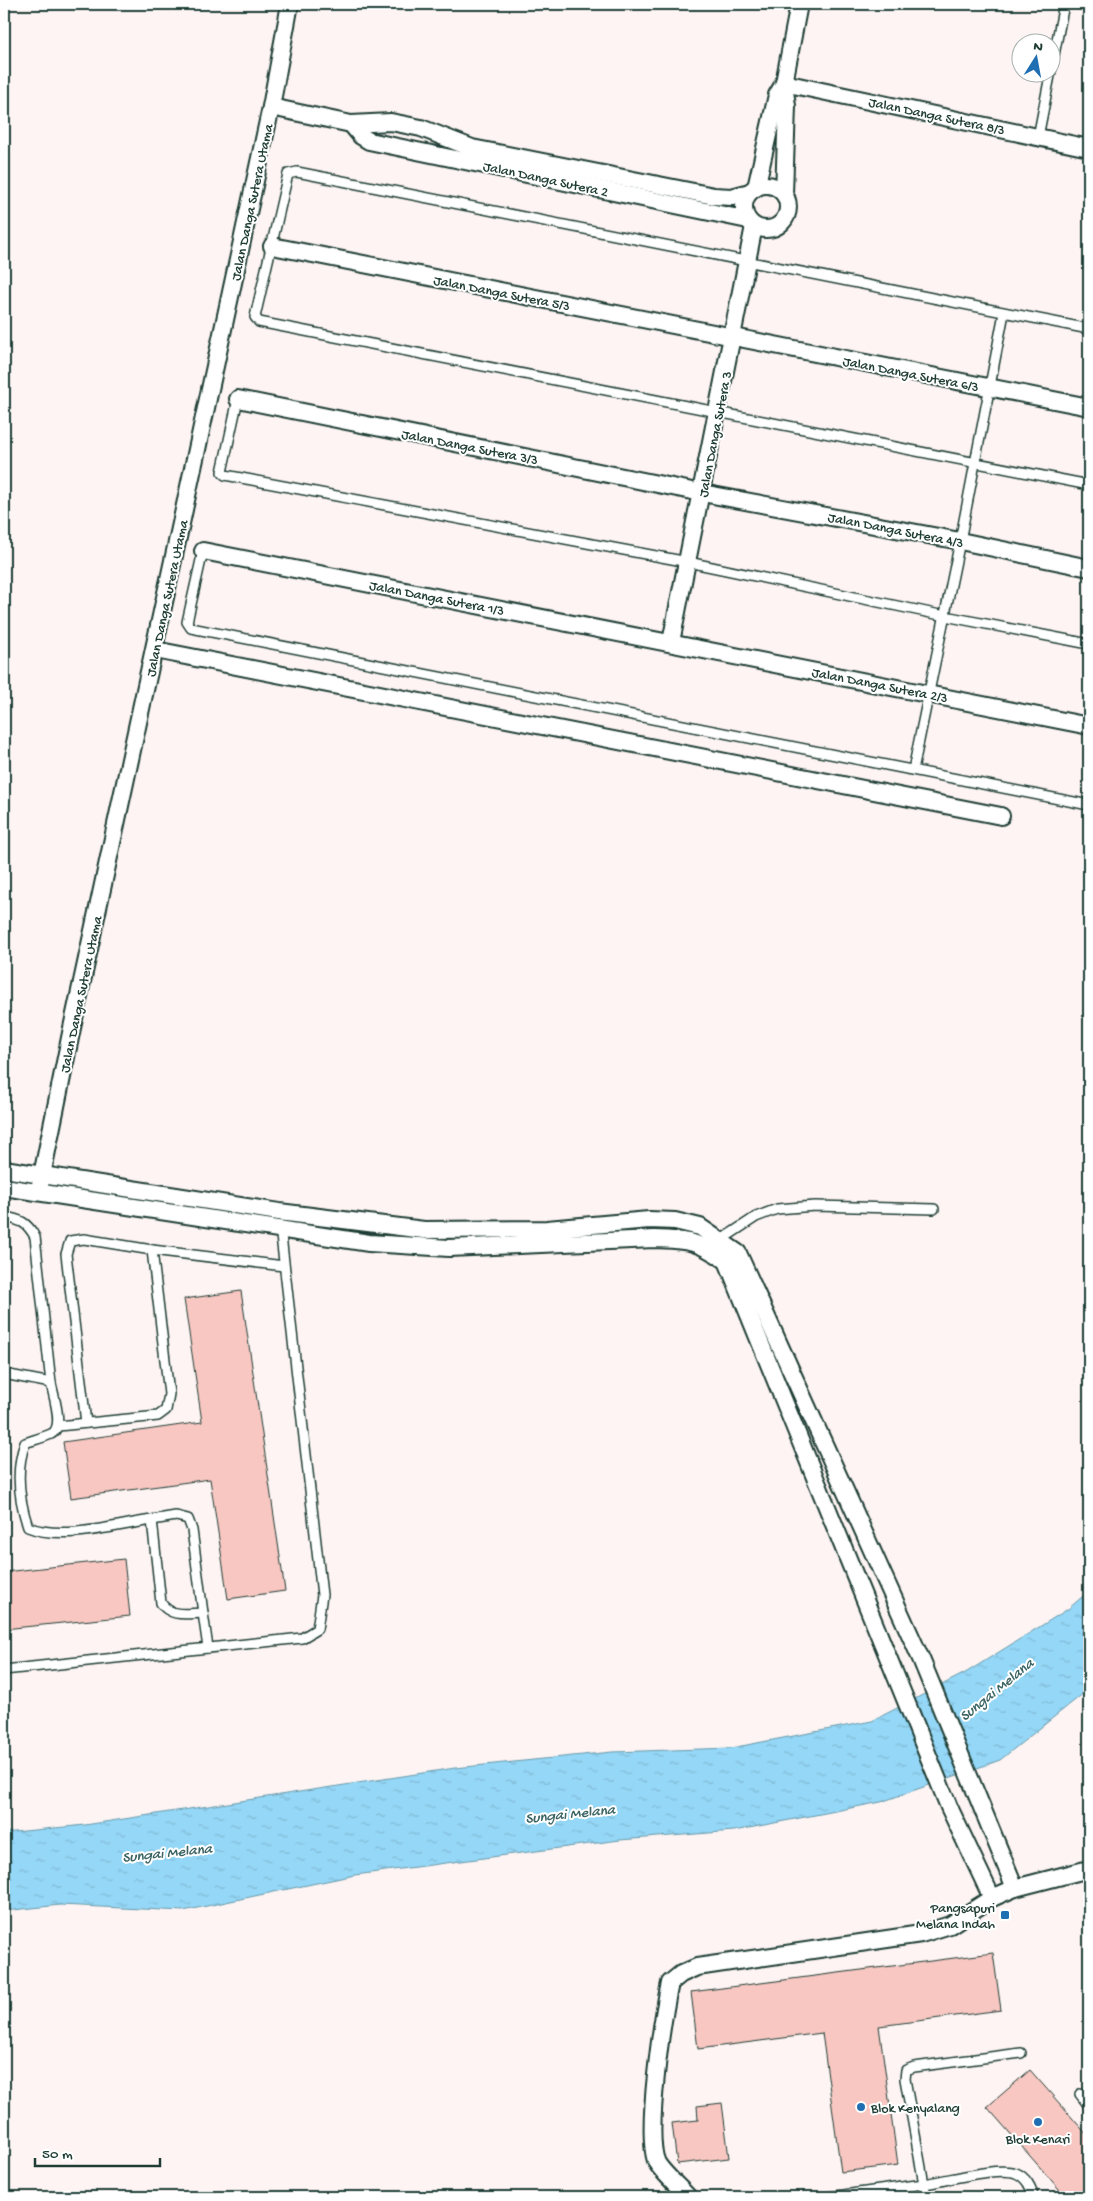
<svg xmlns="http://www.w3.org/2000/svg" width="1093" height="2201" viewBox="0 0 1093 2201" font-family="'Gochi Hand',sans-serif">
  <style>
    .water { fill: url(#water-ripples); stroke: #6699a9 }
    .building { fill: #f8c7c2; stroke: #1f3d34 }
    .lines { fill: none; stroke-linecap: round; stroke-linejoin: round }
    .service-casing { stroke: #1f3d34; stroke-width: 12 }
    .minor-casing { stroke: #1f3d34; stroke-width: 20 }
    .service { stroke: #fff; stroke-width: 9 }
    .minor { stroke: #fff; stroke-width: 16 }
    .poi-dot { fill: #1f6fb2; stroke: #fff; stroke-width: 2 }
    .labels { text-anchor: middle; stroke-width: 4; stroke-linejoin: round; paint-order: stroke }
    .street-label { font-size: 14px; fill: #1f3d34; stroke: #fff }
    .poi-label { font-size: 14px; fill: #1f3d34; stroke: #fff; text-anchor: end }
    .water-label { font-size: 15px; font-style: italic; fill: #3c6465; stroke: #fff }
  </style>
  <defs>
    <pattern id="water-ripples" width="26" height="14" patternUnits="userSpaceOnUse" patternTransform="scale(1.25)"><rect width="26" height="14" fill="#95d7f7"/><path d="M2 4q2-2 4 0t4 0M15 11q2-2 4 0t4 0" fill="none" stroke="#80b9d4"/></pattern>
  </defs>
  <rect width="100%" height="100%" fill="#fef4f3"/>
  <filter id="ink" filterUnits="userSpaceOnUse"><feTurbulence type="fractalNoise" baseFrequency=".02" numOctaves="2"/><feDisplacementMap in="SourceGraphic" scale="10" xChannelSelector="R" yChannelSelector="G"/><feConvolveMatrix kernelMatrix="1 2 1 2 8 2 1 2 1" color-interpolation-filters="sRGB"/></filter>
  <g filter="url(#ink)">
    <!-- water -->
    <path class="water" d="M1089,1591V1689L1000,1760L881,1802L734,1831L620,1840L355,1875L183,1911L60,1905L4,1911V1833L85,1825L455,1768L612,1752L731,1748L872,1721L967,1672L1068,1609Z"/>
    <!-- building -->
    <g class="building">
      <path d="M241,1291L285,1591L228,1599L210,1479L71,1498L63,1442L202,1422L184,1299Z"/>
      <path d="M124,1559L130,1616L4,1629V1572Z"/>
      <path d="M993,1953L1001,2010L879,2026L898,2165L841,2172L822,2033L698,2049L691,1992Z"/>
      <path d="M1030,2070L1089,2137V2197H1066L987,2107Z"/>
      <path d="M722,2103L729,2158L677,2164L672,2123L698,2120L697,2106Z"/>
    </g>
    <g class="lines">
      <defs>
        <g id="service">
          <path d="M1038,137L1064,4"/>
          <path d="M1089,329L297,172L288,174L255,317L259,322L1089,485"/>
          <path d="M238,399L222,472L225,475L688,562L945,616L1089,644"/>
          <path d="M203,551L187,622L191,628L1089,805"/>
          <path d="M913,770L960,541L1004,313"/>
          <path d="M4,1217C21,1220 27,1222 35,1237L51,1383"/>
          <path d="M721,1240L756,1217L777,1209L815,1206L934,1209"/>
          <path d="M4,1374L51,1383C53,1395 65,1428 51,1434C42,1438 33,1440 25,1443C15,1471 19,1500 28,1527C62,1541 116,1525 152,1520L161,1603C171,1618 188,1613 203,1613L208,1648"/>
          <path d="M86,1423L66,1254L70,1241L84,1239L152,1250"/>
          <path d="M58,1426L158,1416L166,1410L169,1394L152,1250L284,1266"/>
          <path d="M152,1520L176,1516L188,1519L192,1530L203,1613"/>
          <path d="M4,1670L302,1638L317,1629L322,1595L280,1227"/>
          <path d="M1080,2094L1089,2106"/>
          <path d="M829,2197L924,2184L905,2079L906,2070L914,2067L1021,2053"/>
          <path d="M926,2197L924,2184C944,2181 999,2166 1016,2173C1026,2177 1032,2188 1033,2197"/>
        </g>
        <g id="minor">
          <path d="M784,83L1089,148"/>
          <path d="M271,107L351,124L391,122L421,128L472,148L714,196L732,197L750,192"/>
          <path d="M351,124L361,136L369,141L748,220"/>
          <circle cx="766" cy="207" r="22"/>
          <path d="M756,188L777,95L783,85"/>
          <path d="M784,194L787,106L784,83L799,4"/>
          <path d="M272,246L1089,407"/>
          <path d="M238,399L702,493L960,541L1089,568"/>
          <path d="M203,551L1089,726"/>
          <path d="M671,642L754,226"/>
          <path d="M155,650L1001,816"/>
          <path d="M4,1169L279,1212L424,1230L547,1229L649,1220L675,1221L700,1227L738,1253L921,1659L1015,1888"/>
          <path d="M40,1185L72,1028L271,107L290,4"/>
          <path d="M4,1187L369,1243L449,1248L654,1239C689,1240 698,1241 727,1261L949,1807L992,1898"/>
          <path d="M688,2197C680,2188 663,2173 657,2163C644,2136 663,2015 670,1983L681,1974L697,1967L921,1934L950,1925L992,1898L1015,1888L1089,1869"/>
        </g>
      </defs>
      <!-- service casing -->
      <use href="#service" class="service-casing"/>
      <!-- minor casing -->
      <use href="#minor" class="minor-casing"/>
      <!-- service -->
      <use href="#service" class="service"/>
      <!-- minor -->
      <use href="#minor" class="minor"/>
    </g>
  </g>
  <!-- markers -->
  <g class="poi-dot">
    <rect x="1000" y="1910" width="10" height="10" rx="2.5"/>
    <circle cx="861" cy="2107" r="5"/>
    <circle cx="1038" cy="2122" r="5"/>
  </g>
  <g class="labels">
    <!-- street labels -->
    <g class="street-label">
      <text transform="translate(937 115) rotate(12)" y="5">Jalan Danga Sutera 8/3</text>
      <text transform="translate(546 178) rotate(12)" y="5">Jalan Danga Sutera 2</text>
      <text transform="translate(251 202) rotate(-78)" y="5">Jalan Danga Sutera Utama</text>
      <text transform="translate(502 292) rotate(11)" y="5">Jalan Danga Sutera 5/3</text>
      <text transform="translate(911 373) rotate(11)" y="5">Jalan Danga Sutera 6/3</text>
      <text transform="translate(714 434) rotate(-79)" y="5">Jalan Danga Sutera 3</text>
      <text transform="translate(470 446) rotate(11)" y="5">Jalan Danga Sutera 3/3</text>
      <text transform="translate(896 529) rotate(11)" y="5">Jalan Danga Sutera 4/3</text>
      <text transform="translate(437 597) rotate(11)" y="5">Jalan Danga Sutera 1/3</text>
      <text transform="translate(166 598) rotate(-78)" y="5">Jalan Danga Sutera Utama</text>
      <text transform="translate(880 684) rotate(11)" y="5">Jalan Danga Sutera 2/3</text>
      <text transform="translate(80 994) rotate(-78)" y="5">Jalan Danga Sutera Utama</text>
    </g>
    <!-- poi labels -->
    <g class="poi-label">
      <text x="995" y="1912">Pangsapuri<tspan x="995" dy="16">Melana Indah</tspan></text>
      <text x="871" y="2112" text-anchor="start">Blok Kenyalang</text>
      <text x="1038" y="2143" text-anchor="middle">Blok Kenari</text>
    </g>
    <!-- water labels -->
    <g class="water-label">
      <text transform="translate(996 1689) rotate(-39)" y="5">Sungai Melana</text>
      <text transform="translate(570 1813) rotate(-6)" y="5">Sungai Melana</text>
      <text transform="translate(167 1852) rotate(-6)" y="5">Sungai Melana</text>
    </g>
  </g>
  <!-- margin -->
  <rect width="1093" height="2201" fill="none" stroke="#fff" stroke-width="20"/>
  <rect x="10" y="10" width="1073" height="2181" fill="none" stroke="#1f3d34" stroke-width="2" filter="url(#ink)"/>
  <!-- north arrow -->
  <g transform="translate(1036 58) rotate(11)"><circle r="24" fill="#ffffff" stroke="#a5b1ae"/>
  <path d="M0-4L9 19L0 12L-9 19Z" fill="#1f6fb2"/>
  <text y="-8" font-size="14" font-weight="bold" text-anchor="middle" fill="#1f3d34">N</text>
  </g>
  <!-- scale -->
  <path d="M35 2158v8h125v-8" fill="none" stroke="#1f3d34" stroke-width="2.5"/>
  <text x="42" y="2158" font-size="15" fill="#1f3d34" stroke="#ffffff" stroke-width="4" paint-order="stroke">50 m</text>
</svg>
